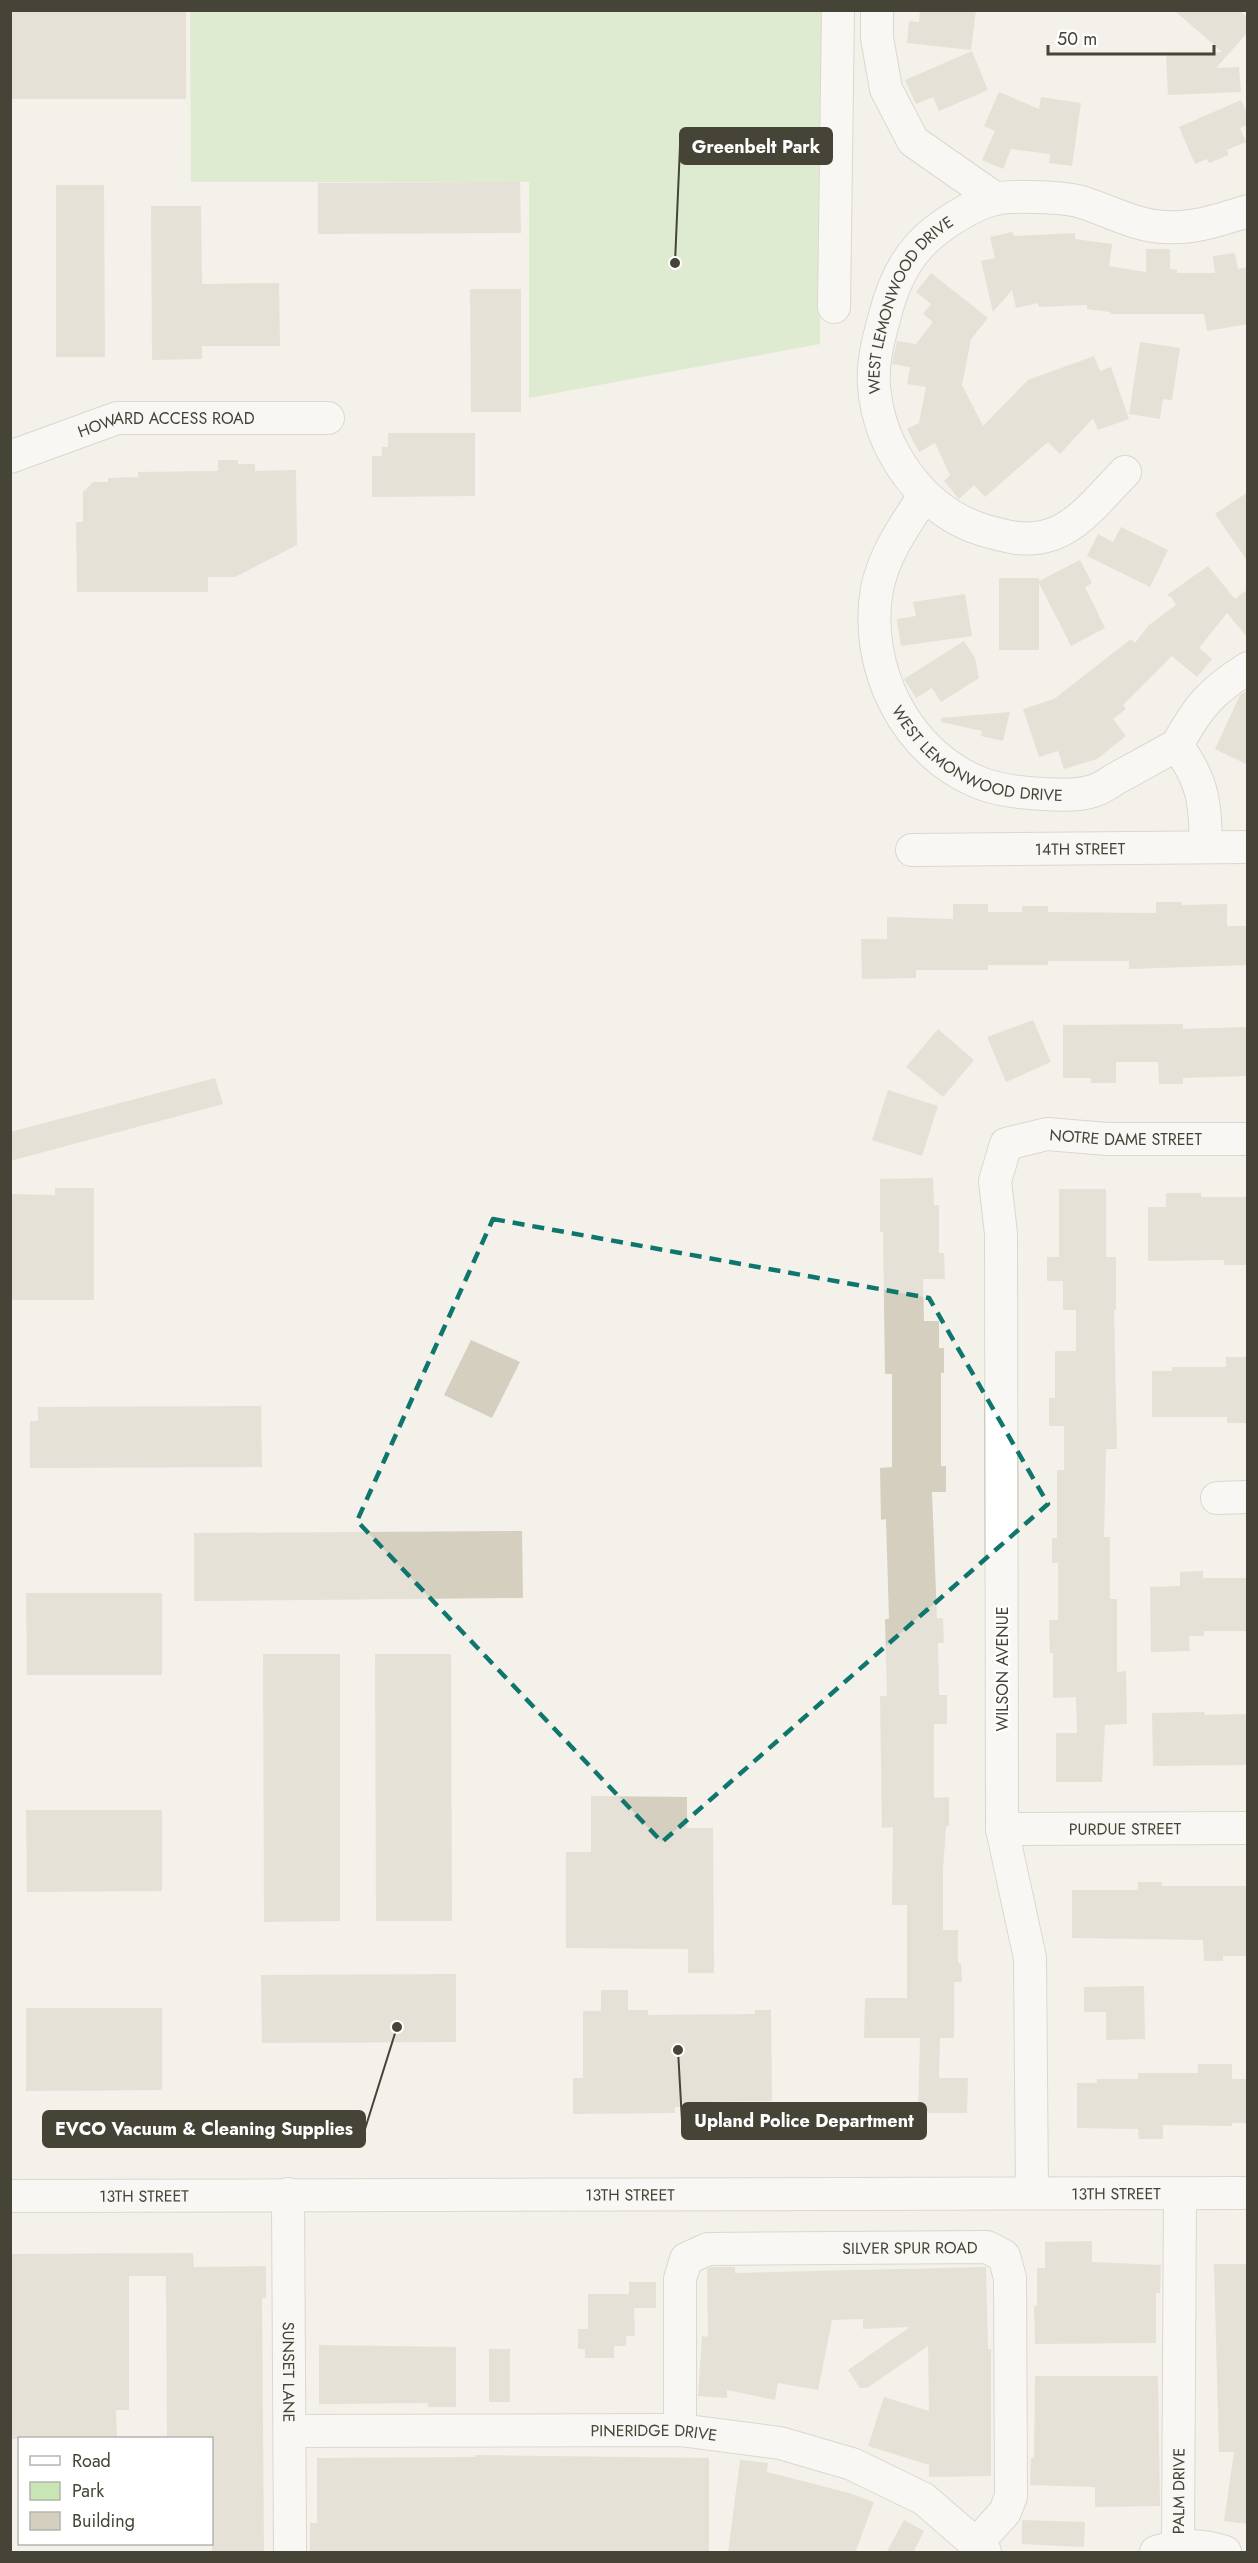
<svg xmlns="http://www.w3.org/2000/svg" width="1258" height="2563" viewBox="0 0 1258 2563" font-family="Jost,sans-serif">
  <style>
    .green { fill: #c8e5b4 }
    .building { fill: #d4cfbf }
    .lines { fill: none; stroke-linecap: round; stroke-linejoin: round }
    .minor-casing { stroke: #bebaac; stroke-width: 34 }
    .minor { stroke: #fff; stroke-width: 32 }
    .marked { fill: none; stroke: #0f766e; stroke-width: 4.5; stroke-dasharray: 12 8; stroke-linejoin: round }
    .labels { text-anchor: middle; stroke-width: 4.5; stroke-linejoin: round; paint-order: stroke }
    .street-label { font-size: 16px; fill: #464337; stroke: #fff }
    .leader { fill: none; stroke: #464337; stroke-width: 2 }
    .callout-dot { fill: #464337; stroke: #fff; stroke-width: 2 }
    .callout { fill: #464337; stroke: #464337; stroke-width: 2 }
    .callout-label { font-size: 18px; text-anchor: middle; font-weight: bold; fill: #fff }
  </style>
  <rect width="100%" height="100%" fill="#f3f1e9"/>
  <!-- green -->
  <path class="green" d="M190,11H826L825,84L820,138V344L529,398V182H191Z"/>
  <!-- building -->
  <g class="building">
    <rect x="10" y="10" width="176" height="89"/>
    <path d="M920,10H976L971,50L907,43L909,21L919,22Z"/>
    <path d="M1174,10H1239L1248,18V32L1216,68L1239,67L1241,92L1168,95L1166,55L1222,52Z"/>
    <path d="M972,51L988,90L939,111L933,97L916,104L905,80Z"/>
    <path d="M999,92L1039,109L1041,97L1081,103L1072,166L1049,163L1050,154L1011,149L1003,169L982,160L995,131L984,126Z"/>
    <path d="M1241,100L1248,116V125L1240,128L1246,142L1227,150L1229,155L1209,163L1207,159L1195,164L1179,127Z"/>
    <path d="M520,182L521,233L318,234V183Z"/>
    <path d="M56,185H104L105,357H56Z"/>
    <path d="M151,206H201L202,284L279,283L280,346H202V359L152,360Z"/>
    <path d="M1012,232L1014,236L1075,233V239L1112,244L1109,266L1146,272V249H1170V269L1177,270V273H1215L1213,256L1235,253L1238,269L1248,267V324L1207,331L1204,314H1110V312L1087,309V305L1039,307L1038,303L1016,308L1012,290L993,312L981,261L995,258L990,237Z"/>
    <path d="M931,273L988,318L971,339L962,385L983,426L1028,380L1094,356L1100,371L1111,367L1129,419L1098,430L1093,418L1060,454L1048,442L985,497L974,485L959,499L944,481L950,475L935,443L919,452L907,429L919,423L926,387L907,384L910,367L892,364L897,341L916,344L933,322L923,314L931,304L916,292Z"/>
    <path d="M470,289H521V412H471Z"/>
    <path d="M1140,342L1180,348L1172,400L1163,399L1160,419L1129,414Z"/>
    <path d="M388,433H475V496L372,497V456H382V447H388Z"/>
    <path d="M218,460H238V464H255V471L296,470L297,545L235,577H208V592H77L76,522H83V492L93,482H108V478L138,477V472L218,471Z"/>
    <path d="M1248,492V562L1215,514Z"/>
    <path d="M1121,527L1168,550L1150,587L1087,556L1098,534L1113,542Z"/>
    <path d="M1080,560L1092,583L1085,587L1105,628L1071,646L1039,583V650H999V578H1039V581Z"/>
    <path d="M1208,566L1235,599L1248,589V638L1227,613L1199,648L1212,659L1197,677L1172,656L1123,705L1126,709L1113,719L1126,736L1097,759L1064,769L1058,751L1039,757L1023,709L1054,699L1131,639L1135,643L1149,625L1176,605L1172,598L1167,595Z"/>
    <path d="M965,594L972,636L901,646L897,619L916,616L913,602Z"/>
    <path d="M964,641L975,658L979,678L941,702L932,688L916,698L904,679Z"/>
    <path d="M1248,690V765L1215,749L1240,695Z"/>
    <path d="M1010,712L1003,741L981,736L982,731L941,722V718Z"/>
    <path d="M1156,902H1181L1182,905L1227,904V926H1248V965L1129,969V961H1048V965H988V970H916V978L862,979L861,939H887V917L953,919V904H988V912H1022V906H1048V912L1156,913Z"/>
    <path d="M1033,1020L1051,1062L1006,1082L987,1037Z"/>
    <path d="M1183,1024V1029L1248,1027V1076L1183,1078V1084H1159L1158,1062H1116V1083H1091V1078H1063V1025Z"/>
    <path d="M938,1029L974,1060L943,1097L906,1067Z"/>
    <path d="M215,1078L223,1104L10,1161V1132Z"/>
    <path d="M888,1090L938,1106L922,1156L872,1140Z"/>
    <path d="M933,1178L934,1205H939V1253H944L945,1279H923L924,1321H939V1348H944V1373H941V1466H946V1492H932L937,1618H943L944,1643H938L939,1695H947V1724H934V1798L949,1797V1826H946L943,1870V1930H958V1963H961L962,1982H954V2038H940L939,2078H968L967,2113H918L920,2038H864L865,1998H907V1905H892L893,1827L882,1828L880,1696H887L885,1619H889L886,1519L881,1520L880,1468L892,1467V1374H885L883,1232H880V1179Z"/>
    <path d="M55,1188H94V1300H10V1194L55,1195Z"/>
    <path d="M1059,1189H1106V1257H1116V1310H1114L1117,1449H1106L1104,1537H1110V1599H1117V1672L1126,1671L1127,1724L1105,1725L1102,1782H1056V1733H1077L1076,1697L1053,1698V1653H1050L1049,1620H1058V1563H1052V1538H1057V1470H1064V1426H1049V1398H1055V1351H1076V1310H1063V1281H1047V1257H1059Z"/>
    <path d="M1166,1193H1201V1197H1248V1265H1224V1260L1148,1261V1207H1166Z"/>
    <path d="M471,1340L520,1362L492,1418L444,1395Z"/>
    <path d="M1226,1357H1248V1423H1227V1417H1152V1371H1172V1367H1226Z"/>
    <path d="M261,1406L262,1467L30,1468V1421H38V1407Z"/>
    <path d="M522,1531L523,1598L194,1601V1533Z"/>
    <path d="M1203,1571V1578H1248V1631H1204V1636H1189L1190,1651L1151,1652L1150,1587L1180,1586V1572Z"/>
    <path d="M26,1593H162V1675H27Z"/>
    <path d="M263,1654H340V1921L264,1922Z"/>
    <path d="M375,1654H451L452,1921H376Z"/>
    <path d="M1204,1712L1205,1715L1248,1714V1765L1153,1766L1152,1713Z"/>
    <path d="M591,1796L687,1797V1828H713L714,1973H688V1949L566,1948V1852H591Z"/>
    <path d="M26,1810H162V1891L27,1892Z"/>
    <path d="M1138,1882H1162V1886H1248V1956H1223V1961H1204L1203,1940L1072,1938V1890H1138Z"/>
    <path d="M456,1974V2042L262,2043L261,1975Z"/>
    <path d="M1144,1986L1145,2039L1106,2040V2012H1084V1987Z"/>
    <path d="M601,1990H628V2010H648V2015L755,2014V2010H771L772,2101L695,2102V2107H675V2113L573,2114V2078H583V2011H601Z"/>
    <path d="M26,2008H162V2090L26,2091Z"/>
    <path d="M1198,2064H1232V2079H1248V2123H1232V2126L1163,2125V2139H1139L1138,2129L1077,2128V2083H1097V2079H1138V2073H1198Z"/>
    <path d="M1092,2241V2262L1161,2265L1160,2293H1156V2343L1035,2344L1034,2306H1037V2268H1045V2242Z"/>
    <path d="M193,2253L194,2267L266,2266V2298H262L264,2553H212V2439H167L166,2276H129V2410H116L117,2439H10V2254Z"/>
    <path d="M1214,2264H1248V2524L1224,2521L1234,2452H1219Z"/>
    <path d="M712,2267H735V2273L986,2267L988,2349H991V2476L929,2477V2465L868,2446L884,2397L929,2411L928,2346L867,2388H860L848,2370L910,2327L863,2329V2319L832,2320L818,2390L778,2383L775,2400L727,2390V2398L698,2396L702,2336L708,2337L707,2269Z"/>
    <path d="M629,2282H656V2308H634L635,2336H626V2346H614V2358H585V2349H578V2329H588V2294H629Z"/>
    <path d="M319,2345L456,2347V2407H428V2403L319,2404Z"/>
    <rect x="489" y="2349" width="21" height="53"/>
    <path d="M1035,2376H1158L1160,2506L1095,2507V2487L1030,2485L1031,2458H1034Z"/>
    <path d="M475,2455L709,2458V2553H310V2523H317V2458L475,2457Z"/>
    <path d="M740,2460L768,2463L767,2472L849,2493L874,2502L855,2553H728Z"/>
    <path d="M904,2520L924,2531L913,2553H886Z"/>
    <path d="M1022,2520L1085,2522L1084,2547L1022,2544Z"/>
  </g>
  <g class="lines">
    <defs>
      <g id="minor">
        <path d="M877,10V38L886,89L913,141L996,199"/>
        <path d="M834,307L838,10"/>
        <path id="s1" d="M10,457L117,418H328"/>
        <path id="s2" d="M1125,472C1104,493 1082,523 1053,534C1028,543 1007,537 983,530C922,511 879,449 874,386C872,364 878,341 884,319C890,294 901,266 919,246C935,228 972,204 995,199C1011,195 1066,197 1081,202C1108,210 1135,226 1164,227C1193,229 1219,220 1248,211"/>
        <path id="s3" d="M924,496C905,525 884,554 877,589C863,667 906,754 980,783C1001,791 1021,793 1043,794C1058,795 1078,796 1093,791C1101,789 1110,782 1117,778C1137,767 1157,756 1177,745"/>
        <path d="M1177,745C1204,783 1205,802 1206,847"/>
        <path d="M1177,745C1198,707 1210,692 1248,668"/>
        <path id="s4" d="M912,850L1248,847"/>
        <path d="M1217,1498L1248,1497"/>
        <path id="s5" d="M1002,1829L1248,1828"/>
        <path id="s6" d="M1032,2192L1030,1958L1002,1829L1001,1234L995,1181L1006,1144L1047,1134L1107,1139H1248"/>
        <path id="s7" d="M288,2194L290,2552"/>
        <path id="s8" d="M10,2196L1248,2193"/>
        <path id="s9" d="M680,2430V2279L686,2259L708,2249L987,2247L1004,2256L1010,2278L1011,2496L1005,2512L976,2544"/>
        <path id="s10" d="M291,2431L680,2430L780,2443L852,2464L924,2499L985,2552"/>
        <path id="s11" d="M1178,2545L1180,2194"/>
        <path d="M1156,2552C1181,2544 1200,2544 1225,2552"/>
      </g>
    </defs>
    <!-- minor casing -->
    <use href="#minor" class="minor-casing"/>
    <!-- minor -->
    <use href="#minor" class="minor"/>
  </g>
  <!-- marked area -->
  <path d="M0 0H1258V2563H0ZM493,1219L929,1298L1048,1504L662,1842L357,1521Z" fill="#f3f1e9" fill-opacity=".55" fill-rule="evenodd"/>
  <path class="marked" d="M493,1219L929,1298L1048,1504L662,1842L357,1521Z"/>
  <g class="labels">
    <!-- street labels -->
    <g class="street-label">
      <text dy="6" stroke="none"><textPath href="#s2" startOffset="450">WEST LEMONWOOD DRIVE</textPath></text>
      <text dy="6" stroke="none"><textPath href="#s1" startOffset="162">HOWARD ACCESS ROAD</textPath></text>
      <text dy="6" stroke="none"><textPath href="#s3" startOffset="326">WEST LEMONWOOD DRIVE</textPath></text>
      <text dy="6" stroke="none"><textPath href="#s4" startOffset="168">14TH STREET</textPath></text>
      <text dy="6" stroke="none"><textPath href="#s6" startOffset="1174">NOTRE DAME STREET</textPath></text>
      <text transform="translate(1002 1669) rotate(-90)" y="6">WILSON AVENUE</text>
      <text dy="6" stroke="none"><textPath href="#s5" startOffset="123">PURDUE STREET</textPath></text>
      <text dy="6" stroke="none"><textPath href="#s8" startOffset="1106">13TH STREET</textPath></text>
      <text dy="6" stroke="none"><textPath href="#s8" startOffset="134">13TH STREET</textPath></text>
      <text dy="6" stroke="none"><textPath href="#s8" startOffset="620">13TH STREET</textPath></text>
      <text dy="6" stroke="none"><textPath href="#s9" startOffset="398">SILVER SPUR ROAD</textPath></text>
      <text dy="6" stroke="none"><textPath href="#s7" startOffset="178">SUNSET LANE</textPath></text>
      <text dy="6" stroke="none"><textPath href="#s10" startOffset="363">PINERIDGE DRIVE</textPath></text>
      <text dy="6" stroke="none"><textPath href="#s11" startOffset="54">PALM DRIVE</textPath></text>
    </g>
  </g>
  <!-- callouts -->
  <path class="leader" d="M675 263L680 146M678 2050L682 2121M397 2027L365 2129"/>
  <g class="callout-dot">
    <circle cx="675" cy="263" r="6"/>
    <circle cx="678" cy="2050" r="6"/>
    <circle cx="397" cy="2027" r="6"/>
  </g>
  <g class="callout">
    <rect x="680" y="128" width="152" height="36" rx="6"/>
    <rect x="682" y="2103" width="244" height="36" rx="6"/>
    <rect x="43" y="2111" width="322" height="36" rx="6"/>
  </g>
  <g class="callout-label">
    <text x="756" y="153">Greenbelt Park</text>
    <text x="804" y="2127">Upland Police Department</text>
    <text x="204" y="2135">EVCO Vacuum &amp; Cleaning Supplies</text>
  </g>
  <!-- border -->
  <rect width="1258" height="2563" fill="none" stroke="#464337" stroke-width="24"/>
  <!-- legend -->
  <rect x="18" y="2437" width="195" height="108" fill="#ffffff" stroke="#b5b4af" stroke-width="1.5"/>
  <rect x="30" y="2456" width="30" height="9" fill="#ffffff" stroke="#b5b4af" stroke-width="1.5"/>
  <text x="72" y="2467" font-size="18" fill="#464337">Road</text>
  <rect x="30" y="2482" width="30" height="18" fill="#c8e5b4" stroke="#b5b4af" stroke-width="1.5"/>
  <text x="72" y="2497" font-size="18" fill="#464337">Park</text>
  <rect x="30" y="2512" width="30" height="18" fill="#d4cfbf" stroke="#b5b4af" stroke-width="1.5"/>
  <text x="72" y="2527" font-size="18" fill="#464337">Building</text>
  <!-- scale -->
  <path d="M1048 45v9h166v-9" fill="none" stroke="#464337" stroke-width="3"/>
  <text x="1057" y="45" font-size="18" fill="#464337" stroke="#ffffff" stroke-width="4.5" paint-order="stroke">50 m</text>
</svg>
